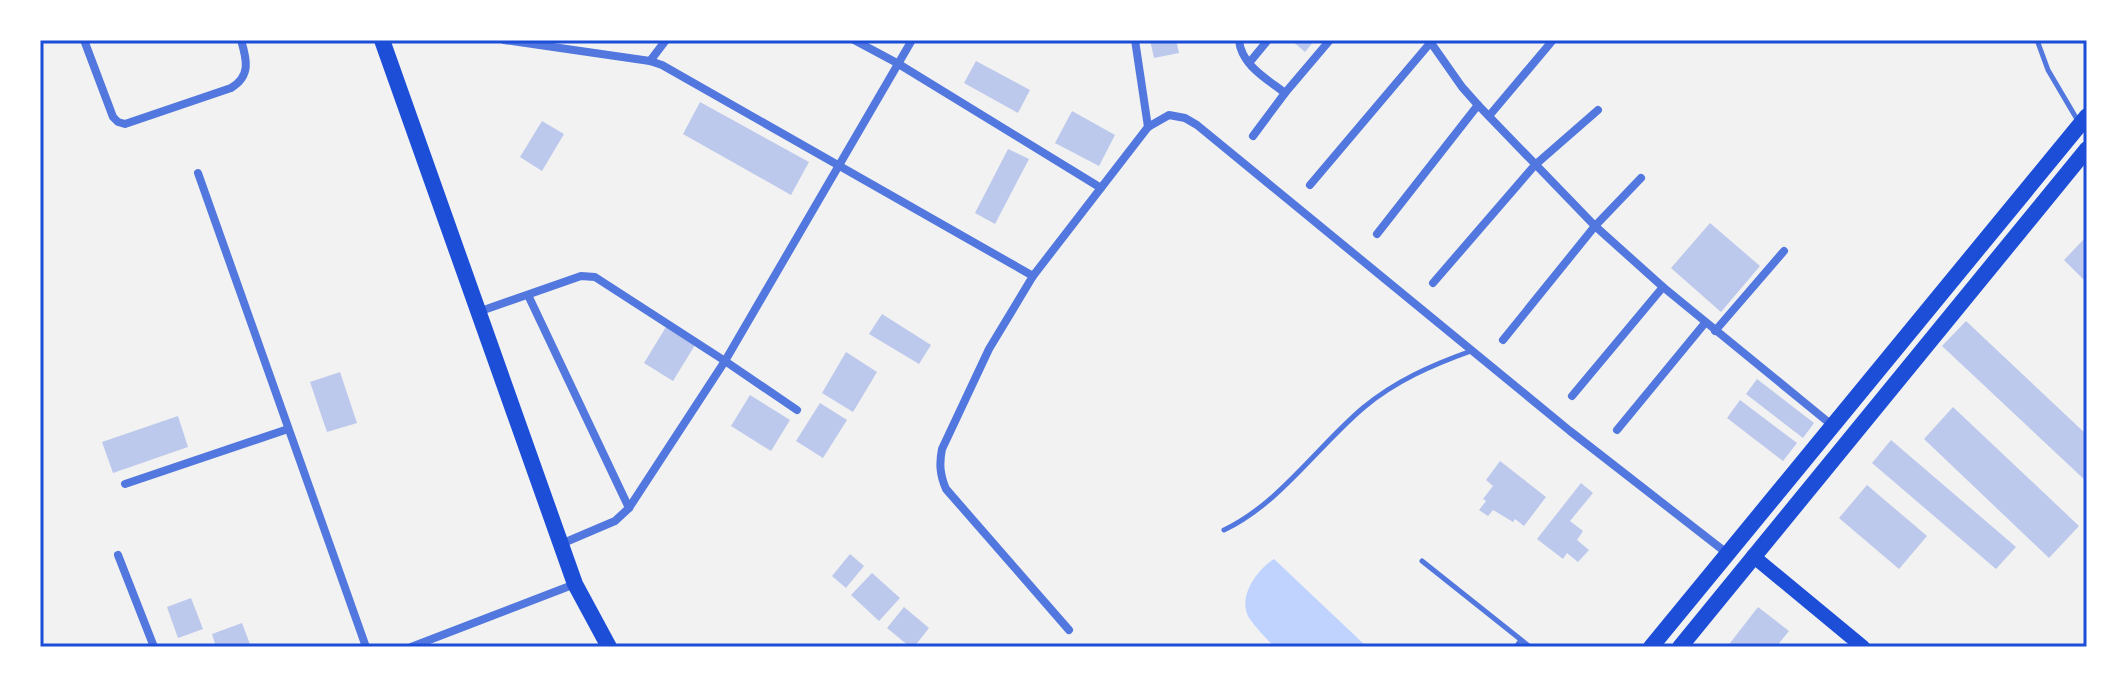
<svg xmlns="http://www.w3.org/2000/svg" width="2127" height="687" viewBox="0 0 2127 687" font-family="Poppins,sans-serif">
  <style>
    .water { fill: #bfd3fe }
    .building { fill: #bdc9ec }
    .lines { fill: none; stroke-linecap: round; stroke-linejoin: round }
    .service { stroke: #5277de; stroke-width: 5 }
    .minor { stroke: #5277de; stroke-width: 8 }
    .secondary { stroke: #1d4ed8; stroke-width: 14 }
    .primary { stroke: #1d4ed8; stroke-width: 16 }
    .trunk { stroke: #1d4ed8; stroke-width: 16 }
    .neatline { fill: none; stroke: #1d4ed8; stroke-width: 3 }
  </style>
  <rect width="100%" height="100%" fill="#f2f2f2"/>
  <!-- water -->
  <path class="water" d="M1274,559L1367,647H1274C1266,638 1256,628 1249,618C1237,597 1257,570 1274,559Z"/>
  <!-- building -->
  <g class="building">
    <path d="M1150,40H1176L1179,53L1154,58Z"/>
    <path d="M1291,40H1315L1305,52Z"/>
    <path d="M976,61L1030,90L1018,113L964,83Z"/>
    <path d="M700,102L809,162L791,195L683,134Z"/>
    <path d="M1072,111L1115,135L1099,166L1055,143Z"/>
    <path d="M542,121L564,134L542,171L520,157Z"/>
    <path d="M1008,149L1029,159L995,224L975,213Z"/>
    <path d="M1710,223L1760,266L1721,312L1671,268Z"/>
    <path d="M2087,236V283L2064,260Z"/>
    <path d="M882,314L931,345L919,364L869,334Z"/>
    <path d="M1966,321L2087,435V482L1942,346Z"/>
    <path d="M666,327L695,345L673,381L644,363Z"/>
    <path d="M846,352L877,372L853,412L822,393Z"/>
    <path d="M340,372L357,423L327,432L310,382Z"/>
    <path d="M1757,379L1814,423L1803,438L1746,394Z"/>
    <path d="M750,395L790,420L771,451L731,426Z"/>
    <path d="M1740,400L1797,443L1783,461L1727,418Z"/>
    <path d="M820,403L847,420L823,458L796,441Z"/>
    <path d="M1953,407L2079,526L2049,558L1924,439Z"/>
    <path d="M178,416L188,447L113,473L102,442Z"/>
    <path d="M1891,440L2016,547L1996,569L1872,463Z"/>
    <path d="M1500,461L1546,497L1524,526L1515,519L1513,522L1493,510L1488,516L1479,510L1486,501L1483,499L1493,486L1486,480Z"/>
    <path d="M1581,483L1593,493L1570,521L1583,531L1577,540L1589,550L1578,562L1567,553L1563,559L1537,539Z"/>
    <path d="M1867,485L1927,536L1899,569L1839,518Z"/>
    <path d="M850,554L864,566L846,588L832,576Z"/>
    <path d="M872,573L900,598L879,621L851,595Z"/>
    <path d="M191,598L203,629L178,638L167,607Z"/>
    <path d="M904,607L929,628L914,647H910L887,628Z"/>
    <path d="M1758,607L1789,631L1776,647H1727Z"/>
    <path d="M242,623L251,647H216L212,634Z"/>
  </g>
  <g class="lines">
    <!-- service -->
    <g class="service">
      <path d="M2037,40L2048,70L2078,121"/>
      <path d="M1224,530C1279,504 1317,447 1363,408C1395,381 1432,365 1471,351"/>
      <path d="M1422,561L1530,647"/>
      <path d="M1516,647L1521,640"/>
    </g>
    <!-- minor -->
    <g class="minor">
      <path d="M84,40L113,117L118,122L125,124L231,88C251,76 247,60 241,40"/>
      <path d="M504,40L650,61L662,65L1033,276"/>
      <path d="M854,40L897,63L1101,188"/>
      <path d="M1135,40L1148,127"/>
      <path d="M1239,40C1241,65 1267,79 1285,93"/>
      <path d="M1429,40L1462,87L1478,105L1595,226L1663,287L1833,426"/>
      <path d="M650,61L666,40"/>
      <path d="M1249,63L1268,40"/>
      <path d="M1489,116L1553,40"/>
      <path d="M1253,136L1285,93L1330,40"/>
      <path d="M198,173L366,647"/>
      <path d="M1310,185L1431,42"/>
      <path d="M1377,234L1478,105"/>
      <path d="M1433,283L1535,165L1598,110"/>
      <path d="M528,295L629,508"/>
      <path d="M478,312L581,276L595,277L725,361L797,410"/>
      <path d="M1715,331L1784,251"/>
      <path d="M1503,340L1595,226L1641,178"/>
      <path d="M1572,396L1663,287"/>
      <path d="M1617,430L1705,323"/>
      <path d="M125,484L288,429"/>
      <path d="M561,544L615,521L629,508L725,361L912,40"/>
      <path d="M118,555L154,647"/>
      <path d="M1069,630L946,489C940,475 939,464 942,449L989,349L1033,276L1148,127L1169,115L1185,118L1197,125L1570,431L1728,554"/>
      <path d="M411,647L575,584"/>
    </g>
    <!-- secondary -->
    <path class="secondary" d="M1753,556L1863,647"/>
    <!-- primary -->
    <path class="primary" d="M382,40L575,584L609,647"/>
    <!-- trunk -->
    <g class="trunk">
      <path d="M1651,647L2087,116"/>
      <path d="M1680,647L2087,149"/>
    </g>
  </g>
  <!-- border -->
  <rect width="2127" height="687" fill="none" stroke="#ffffff" stroke-width="84"/>
  <rect x="42" y="42" width="2043" height="603" class="neatline"/>
</svg>
